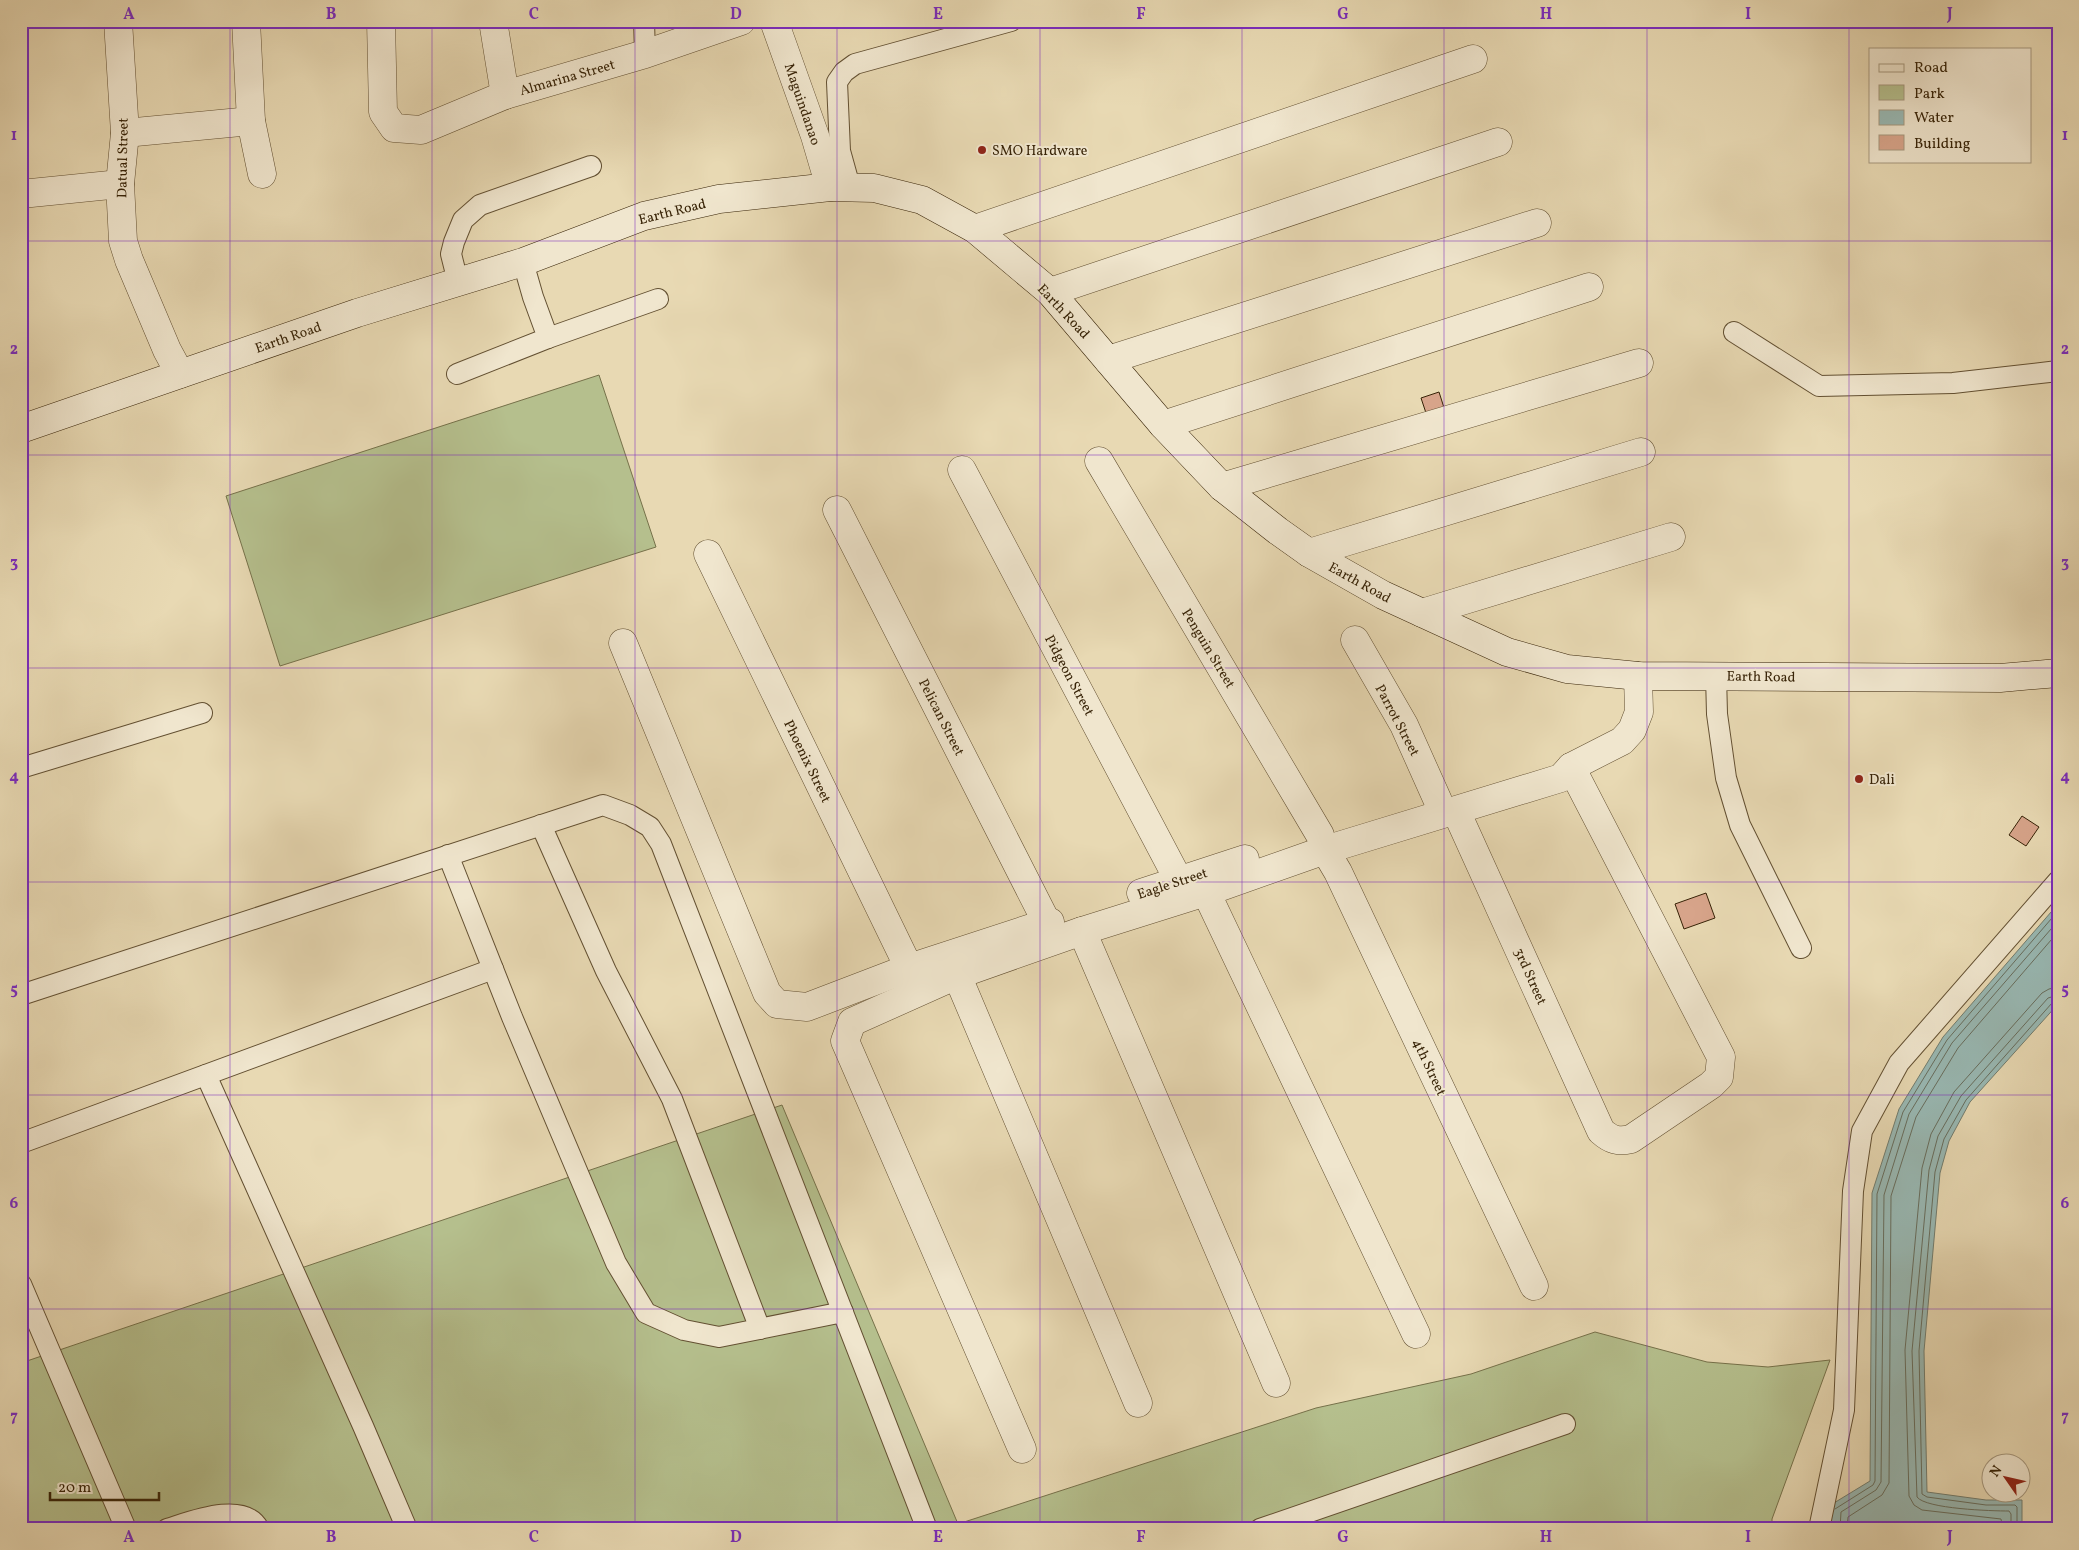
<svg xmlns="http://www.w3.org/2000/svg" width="2079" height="1550" viewBox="0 0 2079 1550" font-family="Vollkorn,serif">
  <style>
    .green { fill: #b5bf8d; stroke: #76714a }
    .water { fill: #99b9b4; stroke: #727d6f }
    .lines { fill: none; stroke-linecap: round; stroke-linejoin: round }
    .shore { stroke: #686e5e; stroke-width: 1 }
    .building { fill: #d7a48a; stroke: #372307 }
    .lane-casing { stroke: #635032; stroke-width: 22 }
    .street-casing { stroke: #635032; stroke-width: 29 }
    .secondary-casing { stroke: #372307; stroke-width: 29 }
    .lane { stroke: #f0e6ce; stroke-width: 20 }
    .street { stroke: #f0e6ce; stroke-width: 28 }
    .secondary { stroke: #f0e6ce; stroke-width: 28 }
    .grid { fill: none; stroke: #7b2cbf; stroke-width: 1; stroke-opacity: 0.55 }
    .poi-dot { fill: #8f2418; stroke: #f0e6ce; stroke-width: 2 }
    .labels { text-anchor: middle; stroke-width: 4; stroke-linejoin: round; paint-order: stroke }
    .street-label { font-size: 14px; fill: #372307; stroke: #f0e6ce }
    .poi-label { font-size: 14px; fill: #372307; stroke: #f0e6ce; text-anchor: start }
    .neatline { fill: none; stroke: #7b2cbf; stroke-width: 2 }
    .grid-label { font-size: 16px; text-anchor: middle; font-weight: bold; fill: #7b2cbf }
  </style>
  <rect width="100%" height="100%" fill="#e8d9b3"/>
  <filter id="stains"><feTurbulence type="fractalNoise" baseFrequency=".004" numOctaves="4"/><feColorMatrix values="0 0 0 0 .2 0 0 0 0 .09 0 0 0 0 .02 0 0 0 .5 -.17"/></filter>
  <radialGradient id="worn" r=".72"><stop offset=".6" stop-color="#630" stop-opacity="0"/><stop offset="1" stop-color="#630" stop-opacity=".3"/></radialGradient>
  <!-- green -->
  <g class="green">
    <path d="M599,375L656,547L280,666L226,496Z"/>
    <path d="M782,1105L958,1524L1316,1408L1471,1374L1595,1332L1707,1362L1768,1367L1830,1360L1772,1519V1529H21V1363Z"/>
  </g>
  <!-- water -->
  <path class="water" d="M2058,904V1004L1970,1102L1949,1141L1940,1173L1924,1351L1927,1492L1986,1500H2022V1529H1828L1829,1506L1870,1481L1872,1193L1899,1109L1943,1037Z"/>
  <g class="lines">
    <!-- shore -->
    <g class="shore">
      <path d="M1835,1509L1873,1485L1875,1481L1877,1194L1903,1112L1947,1040L2058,911"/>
      <path d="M1840,1529L1841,1512L1876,1490L1881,1482L1884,1195L1909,1114L1952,1043L2058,921"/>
      <path d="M1847,1529L1848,1517L1882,1495L1889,1483L1891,1196L1916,1117L1958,1048L2058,932"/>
      <path d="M2003,1529L2001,1519L1922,1510L1914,1505L1909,1496L1905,1350L1922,1168L1931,1134L1954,1092L2042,993L2049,989L2058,987"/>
      <path d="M2011,1529V1514L2009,1511C1992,1511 1926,1509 1917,1497L1912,1351L1929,1170L1938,1136L1961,1096L2048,998L2058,995"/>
      <path d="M2017,1529V1507L2015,1505H1986L1927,1497L1922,1494L1919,1351L1935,1172L1944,1139L1966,1100L2052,1003L2058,1001"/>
    </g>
  </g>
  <!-- building -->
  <g class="building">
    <path d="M1439,392L1446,414L1428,419L1421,398Z"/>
    <path d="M2022,816L2039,827L2026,846L2009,835Z"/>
    <path d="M1706,893L1715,918L1684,929L1675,904Z"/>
  </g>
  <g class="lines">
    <defs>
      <g id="lane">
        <path d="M644,21L645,54"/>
        <path d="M850,187L840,151L837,82L844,72L855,64L1011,21"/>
        <path d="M458,282L451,254L454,242L463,220L480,205L591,166"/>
        <path d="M1734,332L1819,386L1953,383L2058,371"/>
        <path d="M548,338L658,299"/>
        <path d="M457,374L548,338L533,297L523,262"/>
        <path d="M1716,675L1717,714L1726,778L1740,825L1801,948"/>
        <path d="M21,768L202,713"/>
        <path d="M541,825L606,971L672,1099L760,1329"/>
        <path d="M448,855L512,1017L616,1263L646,1313L684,1330L719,1337L843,1312"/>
        <path d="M21,995L603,805L630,815L650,827L661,844L927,1529"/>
        <path d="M206,1075L363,1426L407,1529"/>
        <path d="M21,1143L493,969"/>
        <path d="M21,1284L126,1529"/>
        <path d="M167,1529C190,1522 244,1500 259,1529"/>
        <path d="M1260,1529L1565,1424"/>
        <path d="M1819,1529L1844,1410L1853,1191L1862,1131L1899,1063L2058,881"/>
      </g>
      <g id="street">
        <path d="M118,21L125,133L120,184L123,241L129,260L167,350L180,374"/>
        <path d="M246,21L251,121L262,174"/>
        <path d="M381,21L383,112L394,128L421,130L505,95L645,54L741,21"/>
        <path d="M493,21L505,95"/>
        <path d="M774,21L815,136L830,187"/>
        <path d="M125,133L251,121"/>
        <path d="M21,194L120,184"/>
        <path d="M975,229L1473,59"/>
        <path d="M1050,292L1498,142"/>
        <path d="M1108,360L1537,223"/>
        <path d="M1163,425L1589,287"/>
        <path d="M1099,461L1320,835"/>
        <path d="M962,470L1179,881"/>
        <path d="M1222,487L1639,363"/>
        <path d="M837,510L1047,923"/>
        <path d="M1309,553L1641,452"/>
        <path d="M708,554L909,968"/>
        <path d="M1422,613L1671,537"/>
        <path d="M1355,640L1404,725L1438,801"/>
        <path d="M623,643L767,993L777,1004L807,1007L909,968L1050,922"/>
        <path d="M1456,811L1601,1131C1611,1140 1618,1142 1631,1139L1711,1085L1719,1077L1721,1057L1571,767"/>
        <path d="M1325,850L1338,872L1534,1286"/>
        <path d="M1206,892L1416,1334"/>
        <path d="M1141,893L1245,859"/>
        <path d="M1082,931L1276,1383"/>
        <path d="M957,975L1138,1403"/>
        <path d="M1022,1449L845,1041L852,1022L957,975L1082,931L1206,892L1325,850L1561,778L1571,767L1622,741L1632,730L1639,712L1638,676"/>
      </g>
      <path id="secondary" d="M21,429L357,313L523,262L644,216L719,199L830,187L874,188L922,200L975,229L1050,292L1163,425L1222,487L1278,531L1309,553L1383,595L1507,652L1567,669L1638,676L2000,678L2058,673"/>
    </defs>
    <!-- lane casing -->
    <use href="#lane" class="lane-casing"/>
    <!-- street casing -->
    <use href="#street" class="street-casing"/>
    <!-- secondary casing -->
    <use href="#secondary" class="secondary-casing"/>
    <!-- lane -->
    <use href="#lane" class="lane"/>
    <!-- street -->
    <use href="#street" class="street"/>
    <!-- secondary -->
    <use href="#secondary" class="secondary"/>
  </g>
  <!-- grid -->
  <path class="grid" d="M230,21V1529M432,21V1529M635,21V1529M837,21V1529M1040,21V1529M1242,21V1529M1444,21V1529M1647,21V1529M1849,21V1529M21,241H2058M21,455H2058M21,668H2058M21,882H2058M21,1095H2058M21,1309H2058"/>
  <!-- markers -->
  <g class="poi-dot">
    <circle cx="982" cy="150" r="5"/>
    <circle cx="1859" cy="779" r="5"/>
  </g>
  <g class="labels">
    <!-- street labels -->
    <g class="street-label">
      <text transform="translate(567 77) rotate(-16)" y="5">Almarina Street</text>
      <text transform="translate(803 104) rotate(71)" y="5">Maguindanao</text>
      <text transform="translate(122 158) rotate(-89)" y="5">Datual Street</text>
      <text transform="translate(672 211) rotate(-14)" y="5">Earth Road</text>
      <text transform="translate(1064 311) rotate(47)" y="5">Earth Road</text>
      <text transform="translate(288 337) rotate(-19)" y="5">Earth Road</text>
      <text transform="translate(1360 582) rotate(29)" y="5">Earth Road</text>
      <text transform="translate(1209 648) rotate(59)" y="5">Penguin Street</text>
      <text transform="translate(1070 675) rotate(62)" y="5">Pidgeon Street</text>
      <text transform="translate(1761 676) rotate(1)" y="5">Earth Road</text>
      <text transform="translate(942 717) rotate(63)" y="5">Pelican Street</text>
      <text transform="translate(1398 720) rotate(62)" y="5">Parrot Street</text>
      <text transform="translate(808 761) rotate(64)" y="5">Phoenix Street</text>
      <text transform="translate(1172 883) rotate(-18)" y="5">Eagle Street</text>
      <text transform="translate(1531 976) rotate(66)" y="5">3rd Street</text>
      <text transform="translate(1430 1067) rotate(65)" y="5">4th Street</text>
    </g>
    <!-- poi labels -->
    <g class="poi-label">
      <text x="992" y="155">SMO Hardware</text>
      <text x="1869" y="784">Dali</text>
    </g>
  </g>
  <!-- margin -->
  <rect width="2079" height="1550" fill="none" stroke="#e8d9b3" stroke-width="55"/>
  <!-- legend -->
  <rect x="1869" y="48" width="162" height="115" fill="#f0e6ce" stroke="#a6987e"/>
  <rect x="1879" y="64" width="25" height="8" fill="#f0e6ce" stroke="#a6987e"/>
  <text x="1914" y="72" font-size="15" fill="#372307">Road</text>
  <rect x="1879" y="85" width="25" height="15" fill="#b5bf8d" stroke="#a6987e"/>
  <text x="1914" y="98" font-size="15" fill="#372307">Park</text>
  <rect x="1879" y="110" width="25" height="15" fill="#99b9b4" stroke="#a6987e"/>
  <text x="1914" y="122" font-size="15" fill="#372307">Water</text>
  <rect x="1879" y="135" width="25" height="15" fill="#d7a48a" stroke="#a6987e"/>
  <text x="1914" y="148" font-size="15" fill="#372307">Building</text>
  <!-- north arrow -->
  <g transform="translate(2006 1478) rotate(304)"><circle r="24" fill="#f0e6ce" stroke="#a6987e"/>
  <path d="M0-4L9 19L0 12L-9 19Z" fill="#8f2418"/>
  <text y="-8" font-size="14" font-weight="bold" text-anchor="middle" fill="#372307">N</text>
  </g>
  <!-- scale -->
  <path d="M50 1492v8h109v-8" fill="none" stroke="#372307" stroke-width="2.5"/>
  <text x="58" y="1492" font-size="15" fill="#372307" stroke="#f0e6ce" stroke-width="4" paint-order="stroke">20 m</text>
  <rect x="28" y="28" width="2024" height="1494" class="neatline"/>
  <g class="grid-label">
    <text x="129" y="19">A</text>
    <text x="331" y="19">B</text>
    <text x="534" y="19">C</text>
    <text x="736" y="19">D</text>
    <text x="938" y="19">E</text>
    <text x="1141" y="19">F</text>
    <text x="1343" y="19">G</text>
    <text x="1546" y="19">H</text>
    <text x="1748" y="19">I</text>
    <text x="1950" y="19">J</text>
    <text x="14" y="140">1</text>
    <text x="2065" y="140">1</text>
    <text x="14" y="354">2</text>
    <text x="2065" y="354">2</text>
    <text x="14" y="567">3</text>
    <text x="2065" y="567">3</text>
    <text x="14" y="781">4</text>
    <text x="2065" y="781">4</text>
    <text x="14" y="994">5</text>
    <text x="2065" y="994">5</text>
    <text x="14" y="1208">6</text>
    <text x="2065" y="1208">6</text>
    <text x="14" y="1421">7</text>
    <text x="2065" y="1421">7</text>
    <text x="129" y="1542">A</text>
    <text x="331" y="1542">B</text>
    <text x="534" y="1542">C</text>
    <text x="736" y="1542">D</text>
    <text x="938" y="1542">E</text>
    <text x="1141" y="1542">F</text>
    <text x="1343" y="1542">G</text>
    <text x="1546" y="1542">H</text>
    <text x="1748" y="1542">I</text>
    <text x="1950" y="1542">J</text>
  </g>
  <rect width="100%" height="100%" filter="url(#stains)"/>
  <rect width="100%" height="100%" fill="url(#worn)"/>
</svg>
